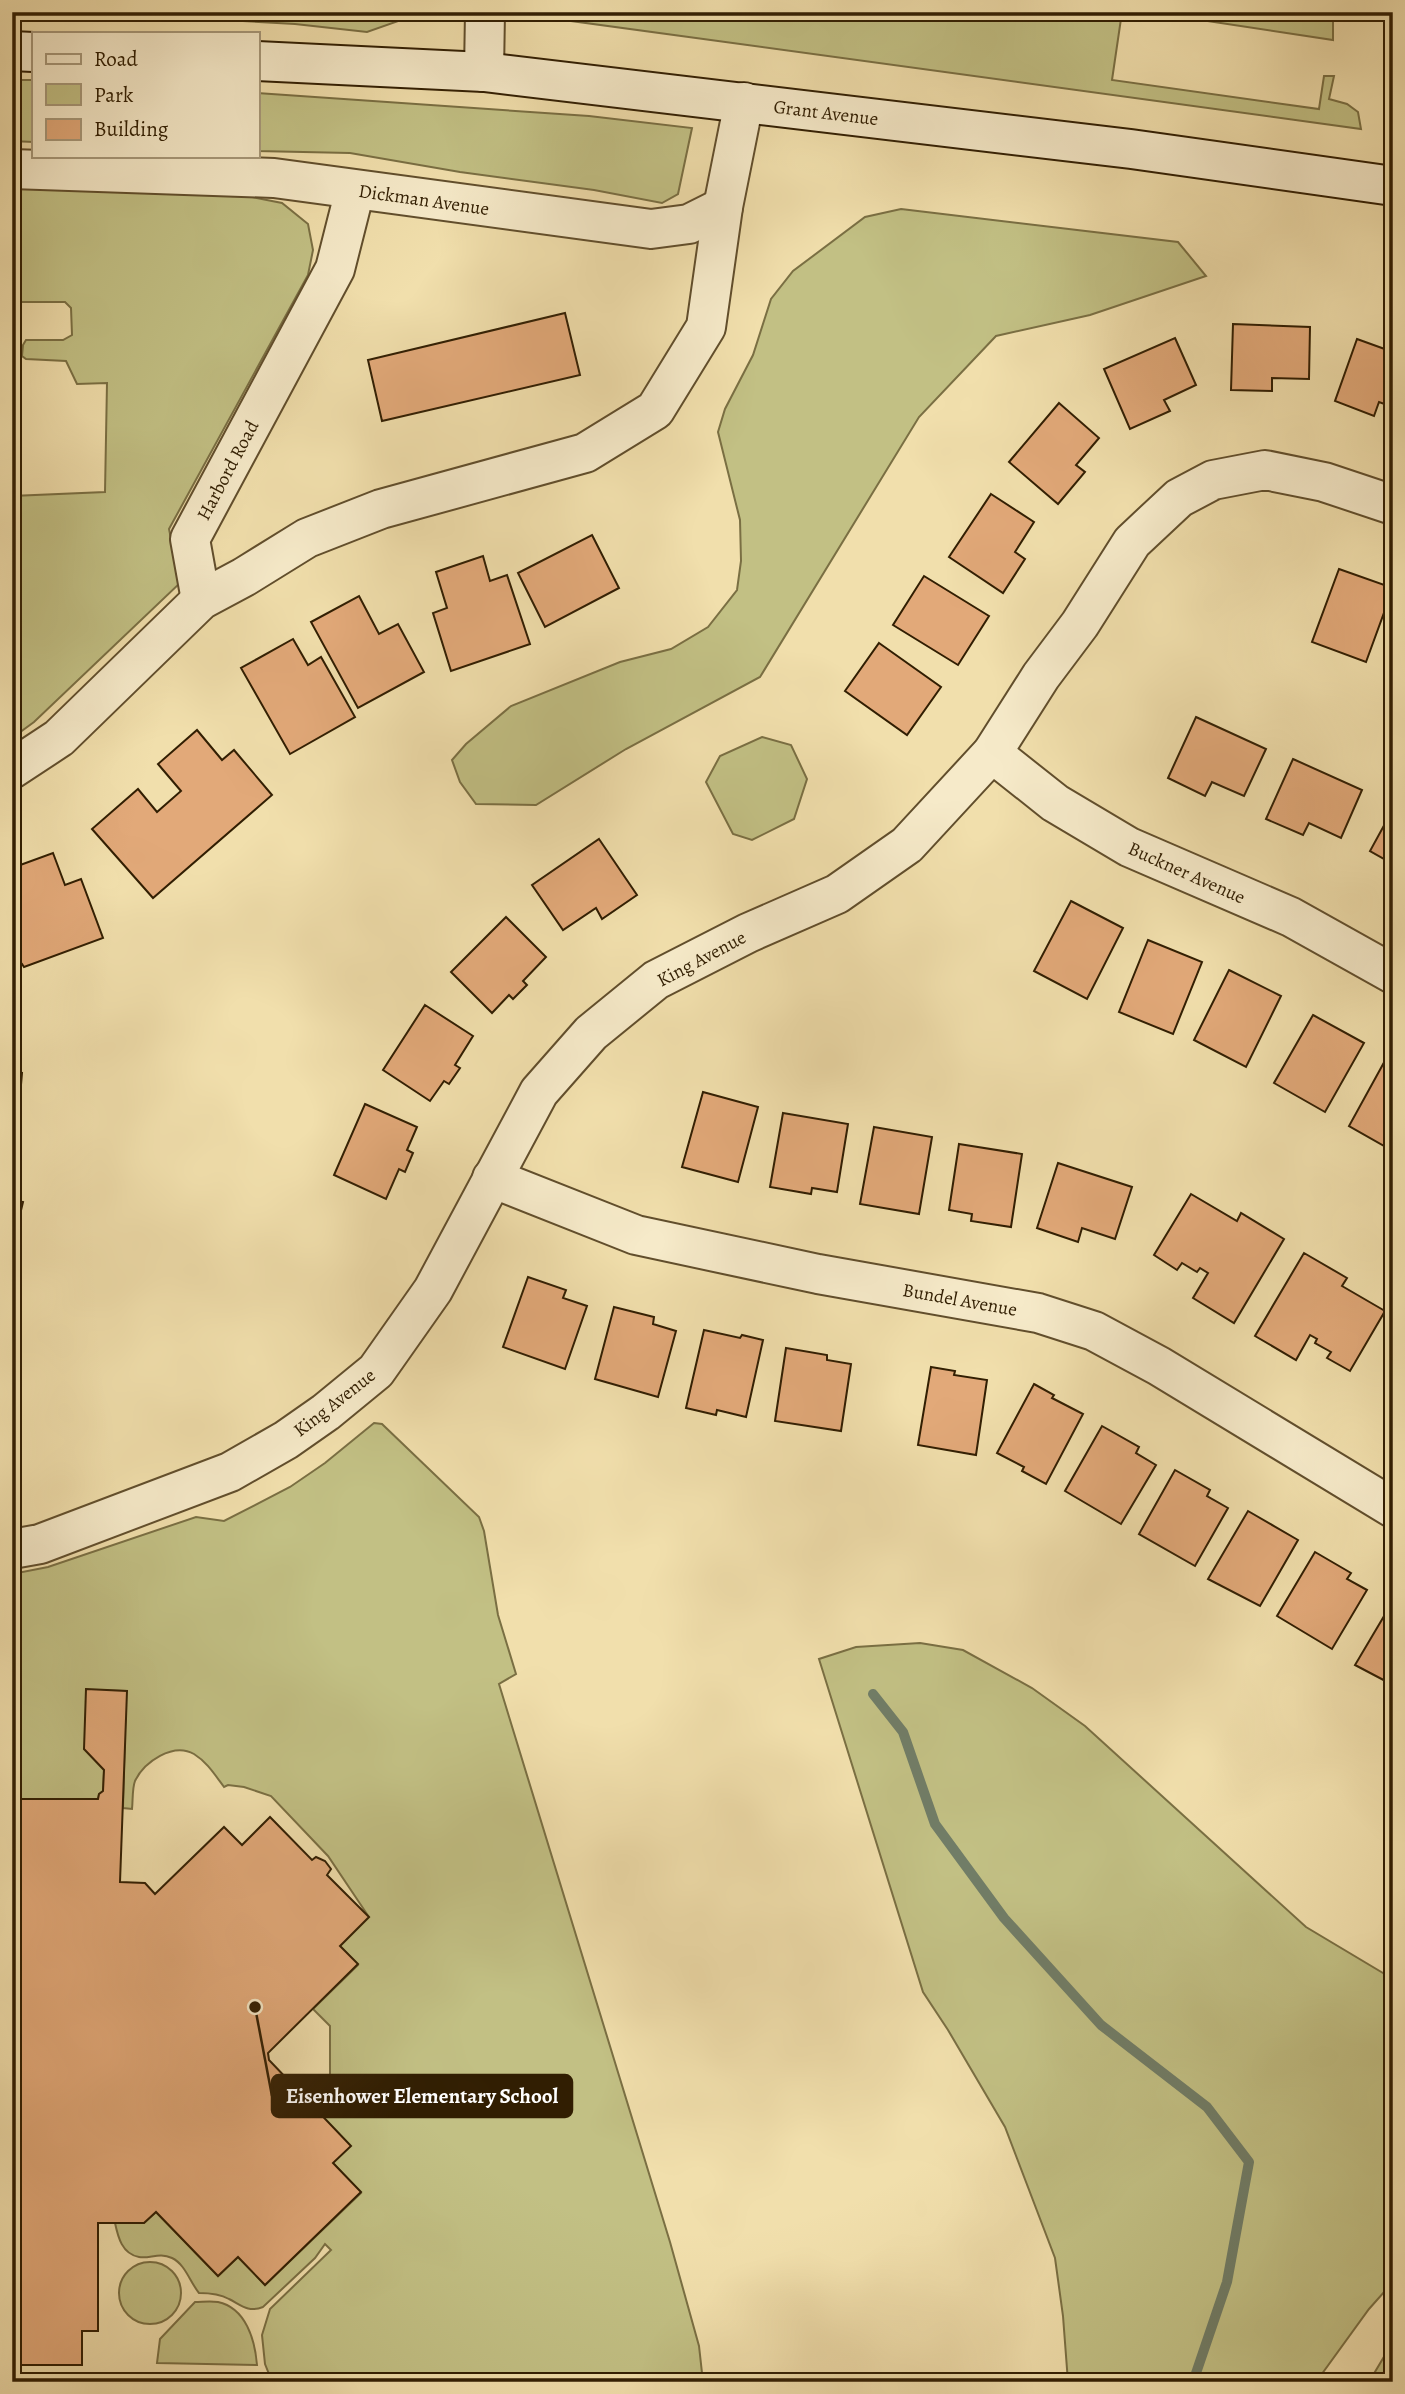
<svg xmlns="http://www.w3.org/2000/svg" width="1405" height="2394" viewBox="0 0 1405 2394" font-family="Alegreya,serif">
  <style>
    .green { fill: #c2c084; stroke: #7a6f43; stroke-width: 2 }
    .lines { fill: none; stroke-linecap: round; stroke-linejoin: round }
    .stream { stroke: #717d67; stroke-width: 10 }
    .building { fill: #e2a979; stroke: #311e02; stroke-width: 2 }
    .minor-casing { stroke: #614e2c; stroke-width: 42 }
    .secondary-casing { stroke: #311e02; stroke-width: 42 }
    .minor { stroke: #f6eac9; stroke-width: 38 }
    .secondary { stroke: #f6eac9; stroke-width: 38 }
    .labels { text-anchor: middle; stroke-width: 5; stroke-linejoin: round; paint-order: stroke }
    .street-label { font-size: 19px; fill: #311e02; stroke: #f6eac9 }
    .leader { fill: none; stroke: #311e02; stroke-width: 2.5 }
    .callout-dot { fill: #311e02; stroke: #f6eac9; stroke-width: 2.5 }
    .callout { fill: #311e02; stroke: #311e02; stroke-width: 2.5 }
    .callout-label { font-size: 21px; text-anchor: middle; font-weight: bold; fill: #fff }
  </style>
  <rect width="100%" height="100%" fill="#f1dfac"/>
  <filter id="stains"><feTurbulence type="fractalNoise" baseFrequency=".00286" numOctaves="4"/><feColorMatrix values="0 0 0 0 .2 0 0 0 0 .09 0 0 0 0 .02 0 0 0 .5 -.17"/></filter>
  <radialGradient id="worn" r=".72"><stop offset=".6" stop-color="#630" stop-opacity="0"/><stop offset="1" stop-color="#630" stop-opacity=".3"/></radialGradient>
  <!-- green -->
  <g class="green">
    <path d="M84,12H412L407,18L367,32L295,24Z"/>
    <path d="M541,12H1122L1112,80L1319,109L1324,76H1334L1329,99L1347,104L1358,112L1361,129L542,17Z"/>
    <path d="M1148,12H1333V40Z"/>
    <path d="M12,80H33V142L12,141Z"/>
    <path d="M257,93L589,116L692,128L678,194L662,203L594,190L460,172L350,153L257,151Z"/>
    <path d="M12,185L222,191L282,203L308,224L313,250L308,275L169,529L180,583L34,722L12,738V496L105,492L107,383L77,384L66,361L26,359L22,356L23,345L26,340H63L72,335L71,308L65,302H12Z"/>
    <path d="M901,209L1178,242L1206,276L1090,315L996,336L919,417L760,677L626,749L536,805L476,804L460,782L452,760L466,744L511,706L620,662L671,649L708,627L737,590L741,561L740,520L718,432L725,409L753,355L771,299L793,271L865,217Z"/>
    <path d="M762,737L791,745L807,779L794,819L752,840L733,834L706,782L720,756Z"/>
    <path d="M374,1423L382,1424L479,1517L484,1531L498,1615L516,1674L499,1684L670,2242L699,2346L703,2382H294L269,2374L265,2364L262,2335L270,2309L331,2250L325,2244L315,2258L263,2307C248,2313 241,2305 229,2299C220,2294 209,2293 199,2293C190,2282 185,2264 172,2258C159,2252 150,2259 139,2257C122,2254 118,2237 115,2223H144L156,2212L218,2276L238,2257L265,2285L361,2193L333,2163L310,2104L330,2087V2026L313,2009L358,1965L340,1946L369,1917L328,1856L271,1796L244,1787L228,1785L224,1787C215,1775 207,1762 194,1754C173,1742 144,1762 135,1781C132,1789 133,1800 132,1809L123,1808L126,1691L87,1690L104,1770L103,1791L99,1794L98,1799H12V1574L48,1567L196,1517L224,1521L290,1487L325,1463Z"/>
    <path d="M920,1643L963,1650L1032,1688L1085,1726L1306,1927L1393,1979V2282L1369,2309L1316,2382H1068L1063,2316L1055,2258L1005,2127L948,2030L923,1992L819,1659L856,1647Z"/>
    <path d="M12,1946H16L15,2033L12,2034Z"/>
    <circle cx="150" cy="2293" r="31"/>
    <path d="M195,2302C202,2302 210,2301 218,2302C246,2308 255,2340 257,2365L157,2363L160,2339Z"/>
    <path d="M1393,2350V2382H1369L1385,2355Z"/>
    <path d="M12,2378L127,2379V2382H12Z"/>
  </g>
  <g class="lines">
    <!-- stream -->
    <path class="stream" d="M873,1694L903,1732L935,1824L1004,1918L1101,2025L1207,2107L1249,2162L1227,2282L1193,2382"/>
  </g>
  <!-- building -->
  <g class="building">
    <path d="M565,313L580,375L382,421L368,360Z"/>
    <path d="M1233,324L1310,327L1309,379L1272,378V391L1231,390Z"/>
    <path d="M1175,338L1196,385L1164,400L1170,411L1130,429L1104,369Z"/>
    <path d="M1357,339L1393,352V407L1379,402L1374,416L1335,401Z"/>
    <path d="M1059,403L1099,438L1076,465L1085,472L1058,504L1009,462Z"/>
    <path d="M991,494L1034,522L1015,552L1025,559L1003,593L949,557Z"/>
    <path d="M592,535L619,588L545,627L518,573Z"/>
    <path d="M483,556L490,581L507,575L530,644L451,671L433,613L447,608L436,572Z"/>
    <path d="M1339,569L1393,588L1366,662L1312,642Z"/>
    <path d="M924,576L989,616L958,665L893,625Z"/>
    <path d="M359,596L379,634L398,624L424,672L358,708L311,622Z"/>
    <path d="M293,639L308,665L321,657L355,717L290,754L241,668Z"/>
    <path d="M879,643L941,687L907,735L845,691Z"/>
    <path d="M1196,717L1266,749L1244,796L1212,782L1205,796L1168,778Z"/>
    <path d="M197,730L222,760L234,750L272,795L153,898L92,829L138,789L157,812L181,791L158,764Z"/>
    <path d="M1293,759L1362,790L1341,838L1309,823L1303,835L1266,819Z"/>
    <path d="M1393,809V864L1370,851Z"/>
    <path d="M599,839L637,895L602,919L596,908L563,930L532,885Z"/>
    <path d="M53,853L65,885L81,879L103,938L24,967L22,964L12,968V902L17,900L12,887V868Z"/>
    <path d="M1071,901L1123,928L1087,999L1034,971Z"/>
    <path d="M506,917L546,957L523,981L527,985L513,999L509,995L492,1013L451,972Z"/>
    <path d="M1148,940L1202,962L1173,1034L1119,1012Z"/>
    <path d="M1229,970L1281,996L1246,1067L1194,1040Z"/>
    <path d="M425,1005L473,1036L455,1065L460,1068L449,1084L444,1081L430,1101L383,1070Z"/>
    <path d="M1313,1015L1364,1043L1325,1112L1274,1083Z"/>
    <path d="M1387,1057L1393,1061V1151L1349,1126Z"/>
    <path d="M12,1072L22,1073L15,1156H12Z"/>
    <path d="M703,1092L758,1107L738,1182L682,1167Z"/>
    <path d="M365,1104L417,1127L407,1150L413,1153L405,1172L399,1169L386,1199L334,1175Z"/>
    <path d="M783,1113L848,1124L837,1192L812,1188L811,1194L770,1187Z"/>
    <path d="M874,1127L932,1137L919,1214L860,1204Z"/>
    <path d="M959,1144L1022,1154L1011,1227L971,1221L972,1214L949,1210Z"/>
    <path d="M1058,1163L1132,1187L1115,1239L1082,1228L1078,1242L1037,1228Z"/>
    <path d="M1191,1194L1237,1221L1241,1213L1284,1239L1234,1323L1193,1298L1208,1273L1200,1268L1197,1272L1182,1263L1177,1270L1154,1255Z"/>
    <path d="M12,1200L23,1202L12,1248Z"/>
    <path d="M1304,1253L1347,1278L1342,1286L1385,1311L1350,1371L1327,1358L1331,1352L1315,1343L1317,1339L1310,1335L1296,1360L1255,1336Z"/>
    <path d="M528,1277L566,1290L563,1298L587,1306L565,1369L503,1347Z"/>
    <path d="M614,1307L654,1317L653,1324L676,1331L658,1397L595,1379Z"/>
    <path d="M704,1330L740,1338L742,1335L763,1340L746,1417L717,1410L716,1415L686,1408Z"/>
    <path d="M786,1348L827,1355V1360L851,1364L841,1431L775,1421Z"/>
    <path d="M931,1367L955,1371L954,1375L987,1380L976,1455L918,1445Z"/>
    <path d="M1034,1384L1054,1395L1052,1398L1083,1414L1046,1484L1022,1471L1024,1467L997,1453Z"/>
    <path d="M1102,1426L1139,1447L1136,1453L1156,1465L1121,1524L1065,1491Z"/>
    <path d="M1175,1470L1210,1490L1207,1496L1228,1508L1195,1566L1139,1534Z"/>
    <path d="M1248,1511L1298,1540L1260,1606L1208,1579Z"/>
    <path d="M1315,1552L1351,1573L1347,1579L1367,1590L1332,1649L1277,1616Z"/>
    <path d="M1393,1601V1685L1355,1665Z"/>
    <path d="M86,1689L127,1691L120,1882L145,1883L155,1894L224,1827L242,1845L270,1817L312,1860L316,1857L325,1861L331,1869L327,1875L369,1917L340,1946L358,1964L268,2053L269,2060L351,2146L333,2163L361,2192L265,2285L238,2257L218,2276L156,2212L144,2223H98V2331H82V2365H12V2034L15,2033L16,1921L12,1920V1799H98L99,1794L103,1791L104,1770L84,1749Z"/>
  </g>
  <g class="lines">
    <defs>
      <g id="minor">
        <path d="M484,72L485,12"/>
        <path d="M12,169L274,178L651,229L689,224L723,207"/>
        <path d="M201,600L190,539L335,269L355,190"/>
        <path d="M992,753L1055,803L1129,847L1291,917L1393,974"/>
        <path d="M12,769L59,738L201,600L244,577L307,538L381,509L585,453L655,410L706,327L723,207L744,102"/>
        <path d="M492,1178L636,1235L818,1274L1038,1313L1094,1331L1159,1366L1393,1508"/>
        <path d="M12,1549L40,1544L230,1472L286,1440L326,1412L376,1371L433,1290L539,1092L591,1033L656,980L748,933L837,894L907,845L992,753L1041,676L1080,624L1132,542L1179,498L1213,480L1265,470L1324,482L1393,505"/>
      </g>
      <g id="secondary">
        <path d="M12,51L33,52"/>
        <path d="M257,61L484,72L1131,149L1393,186"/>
      </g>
    </defs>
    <!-- minor casing -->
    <use href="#minor" class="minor-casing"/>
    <!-- secondary casing -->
    <use href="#secondary" class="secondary-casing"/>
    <!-- minor -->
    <use href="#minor" class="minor"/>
    <!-- secondary -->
    <use href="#secondary" class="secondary"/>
  </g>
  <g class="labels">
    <!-- street labels -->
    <g class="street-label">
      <text transform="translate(826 112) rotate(7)" y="7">Grant Avenue</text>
      <text transform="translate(424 199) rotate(8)" y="7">Dickman Avenue</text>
      <text transform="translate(227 470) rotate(-62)" y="7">Harbord Road</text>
      <text transform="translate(1187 872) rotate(24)" y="7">Buckner Avenue</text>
      <text transform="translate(701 958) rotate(-28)" y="7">King Avenue</text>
      <text transform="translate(960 1299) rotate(10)" y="7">Bundel Avenue</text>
      <text transform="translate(334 1402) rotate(-38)" y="7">King Avenue</text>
    </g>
  </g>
  <!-- callouts -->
  <path class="leader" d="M255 2007L272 2096"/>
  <circle class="callout-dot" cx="255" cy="2007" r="7"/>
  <rect class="callout" x="272" y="2075" width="300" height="42" rx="7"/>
  <g class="callout-label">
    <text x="422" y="2103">Eisenhower Elementary School</text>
  </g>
  <!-- margin -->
  <rect width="1405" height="2394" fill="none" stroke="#f1dfac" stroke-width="42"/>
  <rect x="14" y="14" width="1377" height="2366" fill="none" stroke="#311e02" stroke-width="3.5"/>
  <rect x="21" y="21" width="1363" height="2352" fill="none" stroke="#311e02" stroke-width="2"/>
  <!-- legend -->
  <rect x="32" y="32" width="228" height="126" fill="#f6eac9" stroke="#a79879" stroke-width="2"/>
  <rect x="46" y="54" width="35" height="10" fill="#f6eac9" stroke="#a79879" stroke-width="2"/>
  <text x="94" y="66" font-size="21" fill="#311e02">Road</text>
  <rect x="46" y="84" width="35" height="21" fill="#c2c084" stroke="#a79879" stroke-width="2"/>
  <text x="94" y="102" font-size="21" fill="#311e02">Park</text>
  <rect x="46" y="119" width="35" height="21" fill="#e2a979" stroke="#a79879" stroke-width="2"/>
  <text x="94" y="136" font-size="21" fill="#311e02">Building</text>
  <rect width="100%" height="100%" filter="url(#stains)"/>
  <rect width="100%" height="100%" fill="url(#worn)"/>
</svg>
